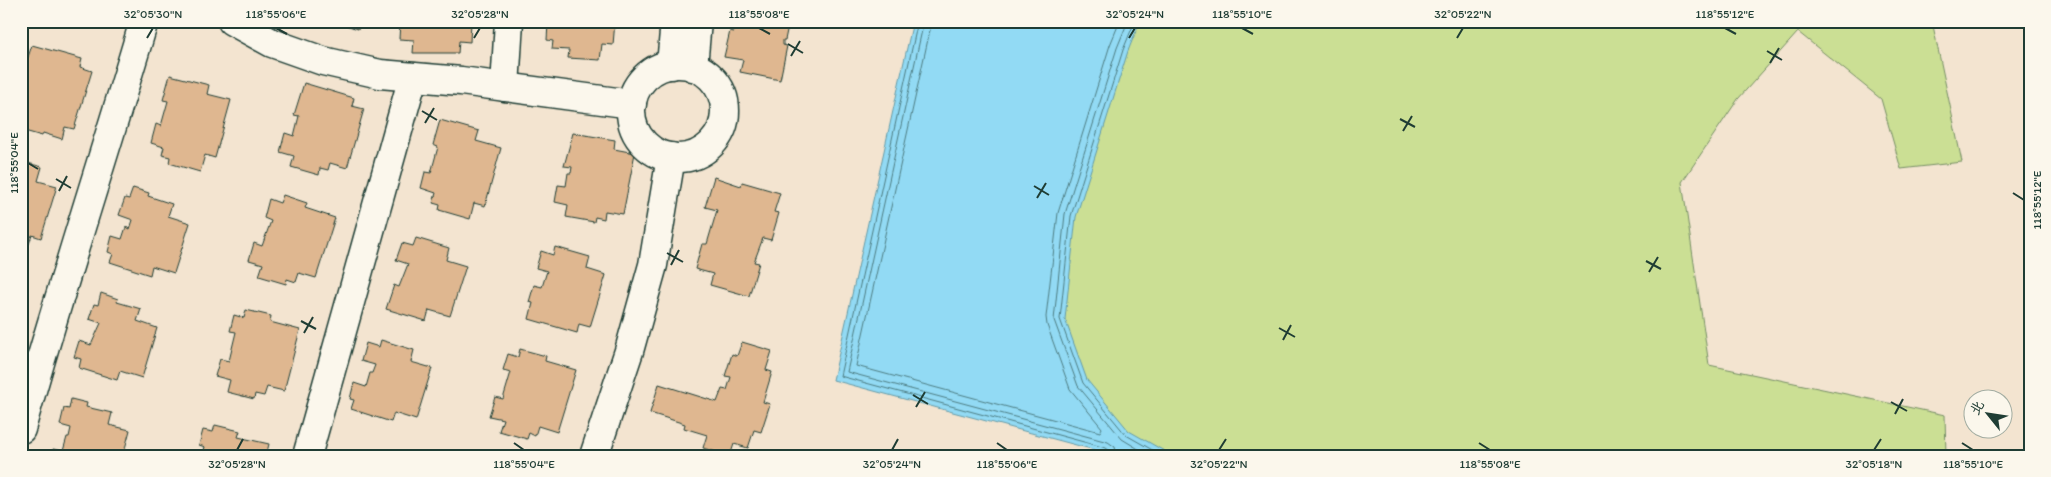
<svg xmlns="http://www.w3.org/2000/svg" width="2051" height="477" viewBox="0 0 2051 477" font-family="Itim,'LXGW WenKai TC',sans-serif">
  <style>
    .green { fill: #cbdf94; stroke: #758e64 }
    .water { fill: #92daf4; stroke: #649ba7 }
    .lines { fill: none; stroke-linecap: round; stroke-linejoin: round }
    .shore { stroke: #4d7c81; stroke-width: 1 }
    .building { fill: #dfb790; stroke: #1f3d34 }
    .minor-casing { stroke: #1f3d34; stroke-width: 31 }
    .minor { stroke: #fbf7ec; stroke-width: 28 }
    .ticks { fill: none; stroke: #1f3d34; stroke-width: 2 }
    .neatline { fill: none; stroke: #1f3d34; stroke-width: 2 }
    .ticks-label { font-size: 12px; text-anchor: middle; fill: #1f3d34 }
  </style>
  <rect width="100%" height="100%" fill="#f3e4d0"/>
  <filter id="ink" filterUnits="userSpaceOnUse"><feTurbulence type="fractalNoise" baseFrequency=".02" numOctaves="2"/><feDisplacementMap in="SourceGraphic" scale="10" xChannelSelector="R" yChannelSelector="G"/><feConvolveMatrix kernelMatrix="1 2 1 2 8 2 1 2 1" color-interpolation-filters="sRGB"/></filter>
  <g filter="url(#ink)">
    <!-- green -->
    <path class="green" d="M1120,21H1932L1962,162L1901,169L1881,99L1798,32L1738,99L1682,182L1709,365L1945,415L1946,456H1147L1063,357L1053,269Z"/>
    <!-- water -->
    <path class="water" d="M913,21H1140L1128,51L1076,217L1065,319L1087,380L1129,431L1173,456H1105L1106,453L833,380Z"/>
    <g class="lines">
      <!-- shore -->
      <g class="shore">
        <path d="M918,21L840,376L1106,448L1110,451V456"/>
        <path d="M924,21L847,372L1108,442L1115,447L1117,456"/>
        <path d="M932,21L856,366L1100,432L1102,428L1070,389L1047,325L1046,317L1058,213L1110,45L1120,21"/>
        <path d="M1128,21L1117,48L1065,214L1054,320L1078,386L1122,439L1150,456"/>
        <path d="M1135,21L1123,50L1071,216L1060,319L1083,383L1126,435L1163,456"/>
      </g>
    </g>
    <!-- building -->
    <g class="building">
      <path d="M333,21H361L358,29Z"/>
      <path d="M409,21H471L470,42L459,41L458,53H413L414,40L399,39L400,22Z"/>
      <path d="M554,21H615L613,45L602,44L600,60L568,58L569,50L552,49L553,41L547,40L548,23Z"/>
      <path d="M736,21H789L785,40H783V45L787,46L780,80L740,72L743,60L724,57L730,31L734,32Z"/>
      <path d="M32,45L82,59L80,67L92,71L74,129L65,127L62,139L43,133L42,136L21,130V93L25,80L21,78V69L24,59L27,60Z"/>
      <path d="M170,75L209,85L207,94L231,100L215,158L205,155L200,172L169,163L170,157L162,155L164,147L151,143L156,124L161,126L168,101L163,100Z"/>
      <path d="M304,83L354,98L352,106L364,109L347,168L330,163L328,170L320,168L319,175L291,167L294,156L280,152L285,133L294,136L299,116L294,115Z"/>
      <path d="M440,120L479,131L476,141L501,148L485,206L474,203L470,219L439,210L440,205L433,203L436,193L421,188L425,172L431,173L438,147L433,145Z"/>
      <path d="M573,133L615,140L614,149L635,153L623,214L605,211L604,219L595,217L594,222L566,217L568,205L555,202L558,185L566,186L568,173H571L572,167L564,166Z"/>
      <path d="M21,161L42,167L38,181L57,186L41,238L32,235L29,244L21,242Z"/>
      <path d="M714,177L741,186L742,182L780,193L774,212L779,213L771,240L763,238L754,262L759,263L749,296L710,285L713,274L695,269L702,244H707L717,210L705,207Z"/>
      <path d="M133,188L149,193L148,196L172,204L168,216L190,223L174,273L152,266L150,275L110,262L113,254L108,252L112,236L122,239L126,227L130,229L133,220L119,215L125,198L129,199Z"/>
      <path d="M283,195L307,203L305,208L335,218L316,278L299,273L296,282L287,279L286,284L259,276L263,264L249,260L254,243L262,246L271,221L264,218L269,199L280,203Z"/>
      <path d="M416,238L449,248L446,260L466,266L450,316L429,310L426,321L386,309L394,285L399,287L408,264L396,260L402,243L413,246Z"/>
      <path d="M555,247L590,257L587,269L606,275L590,327L579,324L577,333L529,319L533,303L529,302L534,285L542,287L547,271L536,268L541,251L553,255Z"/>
      <path d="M101,293L118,299L117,302L141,309L137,321L157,328L142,378L120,371L117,380L79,368L81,359L74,357L79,341L91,345L101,323L89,319L94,304L98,305Z"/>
      <path d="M246,310L271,316L270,322L300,330L284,391L267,387L264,396L255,394L254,399L227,392L230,380L215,376L220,359L229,361L236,332L230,331L234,315L244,318Z"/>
      <path d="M381,340L414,350L411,362L432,368L416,420L394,413L391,422L351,409L354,400L350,399L354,383L366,387L370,373H372L375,365L361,361L366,343L379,347Z"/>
      <path d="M742,342L772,351L766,370L772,372L763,402L770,404L761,432L754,430L748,448L734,444L730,456L703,448L707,435L684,428L685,424L650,413L659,384L717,402L722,389L727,390L731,377L725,376L732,354L737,356Z"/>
      <path d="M520,349L546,356L545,361L576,370L557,432L538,426L535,436L529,433L527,439L499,431L503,419L489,416L495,397L503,399L511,372L503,370L508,354L518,357Z"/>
      <path d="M71,399L87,403L86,407L112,413L109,425L130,430L123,456H51L53,449L63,451L67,437H69L71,428L60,425L64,408L69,409Z"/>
      <path d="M215,425L240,431L238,437L269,444L266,456H202L205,447L199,445L203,430L213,432Z"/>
    </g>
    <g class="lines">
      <defs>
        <g id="minor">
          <path d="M232,21L272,43L323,61L380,74L461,81L632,104"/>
          <circle cx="678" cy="111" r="47"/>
          <path d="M671,65L675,21"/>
          <path d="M693,67L697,21"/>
          <path d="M505,87L509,21"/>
          <path d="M21,429C59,292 104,157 144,21"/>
          <path d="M307,456L413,77"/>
          <path d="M594,456L629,351L653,265L671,157"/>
        </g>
      </defs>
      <!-- minor casing -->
      <use href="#minor" class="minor-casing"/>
      <!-- minor -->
      <use href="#minor" class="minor"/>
    </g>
  </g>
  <!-- ticks -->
  <path class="ticks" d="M276,28L287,34M759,28L770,34M1242,28L1253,34M1725,28L1736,34M147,38L153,28M474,38L480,28M1129,38L1135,28M1457,38L1463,28M788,44L803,53M1767,51L1782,60M791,56L800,41M1770,63L1779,48M422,111L437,120M1400,119L1415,127M425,123L434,108M1403,131L1412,116M28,163L38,169M56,179L71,188M1034,186L1049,195M59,191L67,176M2013,193L2024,200M1037,198L1046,183M667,253L683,262M1646,261L1661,269M671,265L679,250M1649,272L1658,257M301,321L316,329M1279,328L1295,337M304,333L313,317M1283,340L1291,325M913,395L928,404M1891,402L1907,411M916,407L925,392M1895,414L1903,399M514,443L524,450M997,443L1007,450M1479,443L1490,450M1962,443L1973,450M237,450L243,439M892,450L898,439M1219,450L1226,439M1874,450L1881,439"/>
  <!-- margin -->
  <rect width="2051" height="477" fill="none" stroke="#fbf7ec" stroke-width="55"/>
  <!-- north arrow -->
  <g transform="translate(1988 414) rotate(300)"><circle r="24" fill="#fbf7ec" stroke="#a3ada2"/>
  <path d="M0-4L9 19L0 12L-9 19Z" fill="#1f3d34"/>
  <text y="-8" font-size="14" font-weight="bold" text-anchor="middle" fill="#1f3d34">北</text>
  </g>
  <rect x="28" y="28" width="1996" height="422" class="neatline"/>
  <g class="ticks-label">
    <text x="153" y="18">32°05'30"N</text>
    <text x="276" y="18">118°55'06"E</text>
    <text x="480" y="18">32°05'28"N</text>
    <text x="759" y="18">118°55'08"E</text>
    <text x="1135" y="18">32°05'24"N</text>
    <text x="1242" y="18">118°55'10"E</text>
    <text x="1463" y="18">32°05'22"N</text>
    <text x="1725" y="18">118°55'12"E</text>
    <text transform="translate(14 163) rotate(-90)" y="4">118°55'04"E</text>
    <text transform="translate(2037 200) rotate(-90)" y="4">118°55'12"E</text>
    <text x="237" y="468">32°05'28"N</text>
    <text x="524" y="468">118°55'04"E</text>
    <text x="892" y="468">32°05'24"N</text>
    <text x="1007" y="468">118°55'06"E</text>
    <text x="1219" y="468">32°05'22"N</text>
    <text x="1490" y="468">118°55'08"E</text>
    <text x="1874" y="468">32°05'18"N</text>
    <text x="1973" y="468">118°55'10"E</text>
  </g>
</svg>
